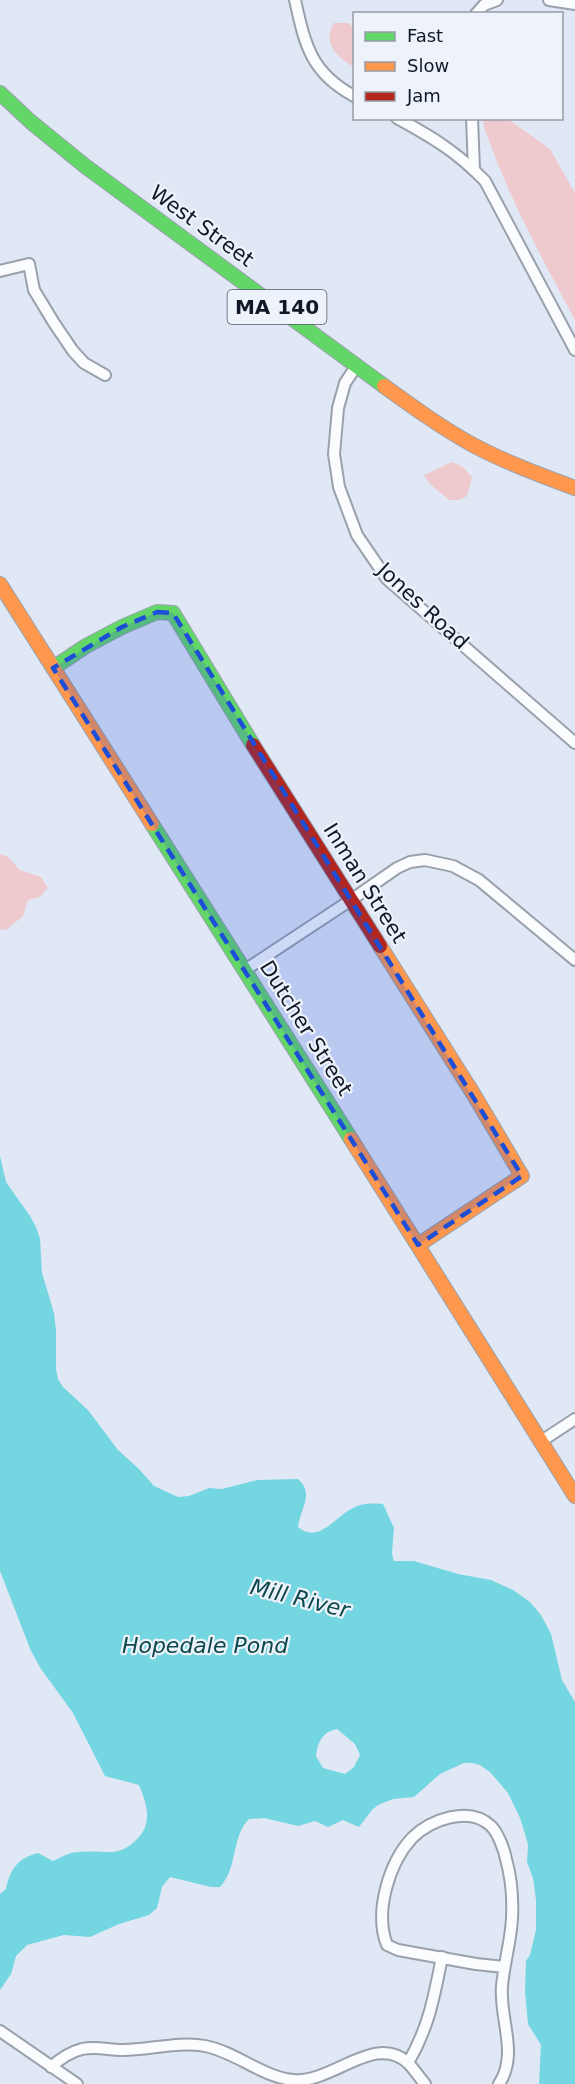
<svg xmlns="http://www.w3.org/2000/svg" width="575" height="2084" viewBox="0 0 575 2084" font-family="'DejaVu Sans',sans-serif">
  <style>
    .green { fill: #eec9cd }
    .water { fill: #74d6e1; fill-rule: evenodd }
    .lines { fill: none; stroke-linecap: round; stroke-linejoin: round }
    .street-casing { stroke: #9aa1ad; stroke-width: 14 }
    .fast-casing { stroke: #9aa1ad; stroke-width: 16 }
    .slow-casing { stroke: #9aa1ad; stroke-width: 16 }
    .jam-casing { stroke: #9aa1ad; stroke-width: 16 }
    .street { stroke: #fafcfe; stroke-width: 10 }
    .fast { stroke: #63d668; stroke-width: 14 }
    .slow { stroke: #ff974d; stroke-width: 14 }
    .jam { stroke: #b3261e; stroke-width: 14 }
    .marked { fill: #1d4ed8; fill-opacity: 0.2; stroke: #1d4ed8; stroke-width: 4.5; stroke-dasharray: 12 8; stroke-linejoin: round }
    .labels { text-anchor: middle; stroke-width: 4.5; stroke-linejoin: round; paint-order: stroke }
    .shield { fill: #eef2fa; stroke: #535a66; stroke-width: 1.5 }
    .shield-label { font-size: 20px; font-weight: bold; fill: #111926 }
    .street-label { font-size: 21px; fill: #111926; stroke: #eef2fa }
    .water-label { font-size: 22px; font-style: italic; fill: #0c494d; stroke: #eef2fa }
  </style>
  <rect width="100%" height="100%" fill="#e0e8f5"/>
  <!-- green -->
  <g class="green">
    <path d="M334,23H349L354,29V67C338,58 321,43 334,23Z"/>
    <path d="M483,119H508L550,149L575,193V320C541,257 507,194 484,127Z"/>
    <path d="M452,462L463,467L472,477L467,496L459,500H449C441,492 428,485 424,475Z"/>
    <path d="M0,854L8,857L20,870L41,877L48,888L40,897L28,900L23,916L6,930L0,929Z"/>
  </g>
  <!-- water -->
  <path class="water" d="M0,1156L6,1182L30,1216L36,1227L40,1239L42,1273L54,1313L56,1330V1369L58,1379L63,1387L88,1410L118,1450L139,1469L154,1486L178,1497L189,1496L209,1488L222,1489L257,1480L298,1479C315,1494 300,1509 298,1527C319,1545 336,1515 355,1507C362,1503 375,1503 383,1504L394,1528L392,1554L394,1561H414L458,1574L491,1580L513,1590L530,1602L541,1615L551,1634L562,1680L575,1702V2084H539L541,2045L528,2024L525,1991L526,1961L530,1955L536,1930V1900L533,1878L527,1862L528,1845L525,1834L520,1818L508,1793L490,1772L480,1765L473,1763H464L440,1774L414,1797L393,1799L378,1805L372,1810L359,1827L343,1820L328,1827L315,1821L298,1826L264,1818L249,1819C231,1837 238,1868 220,1887H211L170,1877L162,1887L157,1908L149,1915L119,1924L90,1937L64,1935L27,1945L16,1956L11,1974L0,1990V1894L6,1889C10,1869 18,1858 38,1853L53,1861C61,1857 70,1852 79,1852C106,1849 118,1860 139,1837C153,1821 146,1802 139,1785L105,1776L73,1713L41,1669L31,1651L0,1571ZM337,1729L355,1744L360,1755L354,1767L345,1774L323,1768L316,1756C318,1742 322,1732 337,1729Z"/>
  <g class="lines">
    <defs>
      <g id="street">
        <path d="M295,0C305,45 311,73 354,96"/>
        <path d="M549,0L575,4"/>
        <path d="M476,14L484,5L497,0"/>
        <path d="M397,118C432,137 457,152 485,181L575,350"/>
        <path d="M472,118L474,170"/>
        <path d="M0,271L29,264L34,290L54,323L73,351L84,363L105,375"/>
        <path d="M357,365L345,383L338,408L334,454L339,487L357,535L387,579L575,743"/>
        <path d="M245,970L351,900L397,868L410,862L425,860L453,866L479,880L575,960"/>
        <path d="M540,1442L575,1419"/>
        <path d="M0,2031L77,2084"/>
        <path d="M408,2063C429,2027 434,1997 442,1957"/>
        <path d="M51,2067C61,2058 70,2052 82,2049C96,2046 109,2050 123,2050C149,2050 179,2041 205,2046C236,2052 262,2077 293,2080C332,2084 375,2032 408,2063C414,2069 419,2077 425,2084"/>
        <path d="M499,2084C519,2054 499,2018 502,1986C504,1963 511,1941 512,1918C513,1899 511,1877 506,1859C504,1849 498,1833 491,1826C469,1805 430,1820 412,1838C389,1863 374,1912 387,1945L398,1950L476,1964L504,1967"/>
      </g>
      <g id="fast">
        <path d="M0,93L31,122L85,166L384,386"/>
        <path d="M53,668L86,646L122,627L157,612L173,613L253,745"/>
        <path d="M152,824L351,1139"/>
      </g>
      <g id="slow">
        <path d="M384,386C413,407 442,428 473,445C505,462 540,475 575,488"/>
        <path d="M0,584L152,824"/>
        <path d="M380,946L474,1095L522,1176L418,1245"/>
        <path d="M351,1139L575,1496"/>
      </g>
      <path id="jam" d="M253,745L380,946"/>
    </defs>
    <!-- street casing -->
    <use href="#street" class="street-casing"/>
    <!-- fast casing -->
    <use href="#fast" class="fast-casing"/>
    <!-- slow casing -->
    <use href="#slow" class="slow-casing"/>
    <!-- jam casing -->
    <use href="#jam" class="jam-casing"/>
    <!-- street -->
    <use href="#street" class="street"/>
    <!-- fast -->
    <use href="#fast" class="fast"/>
    <!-- slow -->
    <use href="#slow" class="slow"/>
    <!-- jam -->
    <use href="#jam" class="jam"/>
  </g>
  <!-- marked area -->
  <path class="marked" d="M157,612L173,613L522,1176L418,1245L53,668L122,627Z"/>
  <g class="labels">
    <!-- shield labels -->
    <rect class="shield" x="227.5" y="290" width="99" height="34" rx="4.5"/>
    <g class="shield-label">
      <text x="277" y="314">MA 140</text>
    </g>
    <!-- street labels -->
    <g class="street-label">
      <text transform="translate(202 226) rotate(36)" y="7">West Street</text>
      <text transform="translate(423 606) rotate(43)" y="7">Jones Road</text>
      <text transform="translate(365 883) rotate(58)" y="7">Inman Street</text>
      <text transform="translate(306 1028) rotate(58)" y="7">Dutcher Street</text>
    </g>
    <!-- water labels -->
    <g class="water-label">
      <text transform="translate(300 1598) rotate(14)" y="8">Mill River</text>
      <text x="205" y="1653">Hopedale Pond</text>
    </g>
  </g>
  <!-- legend -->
  <rect x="353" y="12" width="210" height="108" fill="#eef2fa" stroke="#969ba5" stroke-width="1.5"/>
  <rect x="365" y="32" width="30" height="9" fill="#63d668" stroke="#969ba5" stroke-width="1.5"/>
  <text x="407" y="42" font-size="18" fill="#111926">Fast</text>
  <rect x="365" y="62" width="30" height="9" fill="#ff974d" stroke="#969ba5" stroke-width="1.5"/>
  <text x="407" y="72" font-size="18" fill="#111926">Slow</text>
  <rect x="365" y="92" width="30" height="9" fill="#b3261e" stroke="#969ba5" stroke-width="1.5"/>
  <text x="407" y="102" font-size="18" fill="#111926">Jam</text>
</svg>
